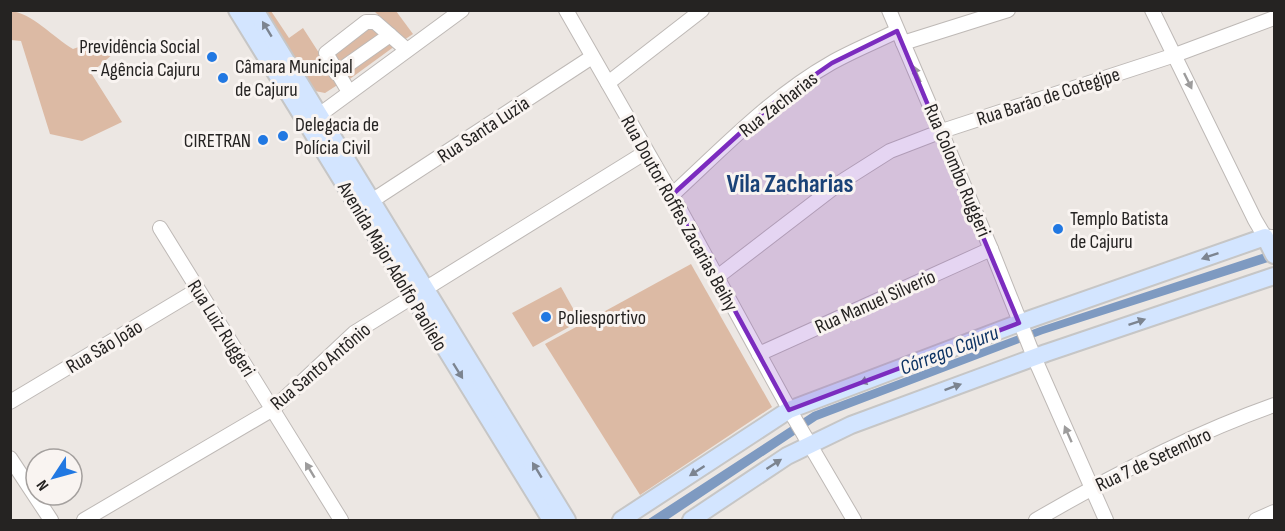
<svg xmlns="http://www.w3.org/2000/svg" width="1285" height="531" viewBox="0 0 1285 531" font-family="'Sofia Sans Condensed',sans-serif">
  <style>
    .green { fill: #dcbaa4 }
    .water { fill: #7e9ac1 }
    .lines { fill: none; stroke-linecap: round; stroke-linejoin: round }
    .minor-casing { stroke: #beb9b6; stroke-width: 16 }
    .major-casing { stroke: #c6c6c6; stroke-width: 20 }
    .minor { stroke: #fff; stroke-width: 14 }
    .major { stroke: #d3e5ff; stroke-width: 16 }
    .oneway { fill: #7c8490 }
    .oneway2 { fill: #9d9c9c }
    .marked { fill: #7b2cbf; fill-opacity: 0.2; stroke: #7b2cbf; stroke-width: 4.5; stroke-linejoin: round }
    .poi-dot { fill: #2178e2; stroke: #f9f4f1; stroke-width: 2 }
    .labels { text-anchor: middle; stroke-width: 6; stroke-linejoin: round; paint-order: stroke }
    .poi-label { font-size: 20px; fill: #252322; stroke: #f9f4f1; text-anchor: start }
    .street-label { font-size: 20px; fill: #252322; stroke: #f9f4f1 }
    .water-label { font-size: 21px; font-style: italic; fill: #0d3364; stroke: #f9f4f1 }
    .district-label { font-size: 26px; font-weight: bold; fill: #1a4277; stroke: #f9f4f1 }
  </style>
  <rect width="100%" height="100%" fill="#ece7e3"/>
  <!-- green -->
  <g class="green">
    <path d="M10,11C31,12 54,38 73,49L98,40L114,53L91,73L122,122L82,141L50,134L21,41L11,40Z"/>
    <path d="M264,11H271L289,38L303,28L339,84L325,93L315,91Z"/>
    <path d="M374,11H396L413,34L404,40Z"/>
    <path d="M368,26L379,32L376,39L338,63L331,53Z"/>
    <path d="M386,42L395,46L347,81L343,75Z"/>
    <path d="M691,264L772,407L640,495L545,344Z"/>
    <path d="M561,287L580,321L533,347L512,313Z"/>
  </g>
  <!-- water -->
  <path class="water" d="M1274,250V260L1043,334L817,420L667,520H647L813,412L1040,327Z"/>
  <g class="lines">
    <defs>
      <g id="minor">
        <path d="M566,10L672,195L793,416L854,520"/>
        <path d="M889,10L991,249L1034,357L1106,520"/>
        <path d="M1152,10L1255,220L1265,237H1274"/>
        <path d="M903,43L1008,10"/>
        <path d="M336,73L390,35"/>
        <path d="M608,83L702,10"/>
        <path d="M349,92L326,53L366,22H375L407,50"/>
        <path d="M311,121L462,10"/>
        <path d="M672,195C722,149 771,97 831,63C852,51 875,42 897,31"/>
        <path d="M373,200L592,57"/>
        <path d="M160,228L341,520"/>
        <path d="M716,278L841,182L890,151L942,131L1175,55L1274,18"/>
        <path d="M759,354L991,249"/>
        <path d="M10,402L197,290"/>
        <path d="M10,458L51,520"/>
        <path d="M84,520L273,409L354,333L646,152"/>
        <path d="M1036,520C1111,476 1192,434 1274,405"/>
        <path d="M1256,520L1274,512"/>
      </g>
      <g id="major">
        <path d="M237,10L551,520"/>
        <path d="M255,10L567,520"/>
        <path d="M621,520L789,410L1019,323L1265,237L1274,255"/>
        <path d="M691,520L787,456L851,425L1046,353L1274,276"/>
      </g>
    </defs>
    <!-- minor casing -->
    <use href="#minor" class="minor-casing"/>
    <!-- major casing -->
    <use href="#major" class="major-casing"/>
    <!-- minor -->
    <use href="#minor" class="minor"/>
    <!-- major -->
    <use href="#major" class="major"/>
  </g>
  <!-- one-way arrows -->
  <defs><path id="oneway-solid" d="M-6-.8H1V-3.2L6.5 0L1 3.2V.8H-6Z" transform="scale(1.5)"/></defs>
  <g class="oneway">
    <use href="#oneway-solid" transform="translate(267 29) rotate(-121)"/>
    <use href="#oneway-solid" transform="translate(1210 256) rotate(161)"/>
    <use href="#oneway-solid" transform="translate(1137 322) rotate(-19)"/>
    <use href="#oneway-solid" transform="translate(458 371) rotate(58)"/>
    <use href="#oneway-solid" transform="translate(868 380) rotate(159)"/>
    <use href="#oneway-solid" transform="translate(953 387) rotate(-20)"/>
    <use href="#oneway-solid" transform="translate(774 464) rotate(-33)"/>
    <use href="#oneway-solid" transform="translate(537 470) rotate(-121)"/>
    <use href="#oneway-solid" transform="translate(697 471) rotate(147)"/>
  </g>
  <g class="oneway2">
    <use href="#oneway-solid" transform="translate(917 74) rotate(-114)"/>
    <use href="#oneway-solid" transform="translate(1188 81) rotate(64)"/>
    <use href="#oneway-solid" transform="translate(1068 434) rotate(-114)"/>
    <use href="#oneway-solid" transform="translate(310 470) rotate(-121)"/>
  </g>
  <!-- marked area -->
  <path class="marked" d="M897,31L1019,323L789,410L672,195L771,105L832,63Z"/>
  <!-- markers -->
  <g class="poi-dot">
    <circle cx="212" cy="57" r="6"/>
    <circle cx="223" cy="78" r="6"/>
    <circle cx="283" cy="136" r="6"/>
    <circle cx="263" cy="140" r="6"/>
    <circle cx="1058" cy="229" r="6"/>
    <circle cx="546" cy="317" r="6"/>
  </g>
  <g class="labels">
    <!-- poi labels -->
    <g class="poi-label">
      <text x="200" y="53" text-anchor="end">Previdência Social<tspan x="200" dy="23">- Agência Cajuru</tspan></text>
      <text x="235" y="73">Câmara Municipal<tspan x="235" dy="23">de Cajuru</tspan></text>
      <text x="295" y="131">Delegacia de<tspan x="295" dy="23">Polícia Civil</tspan></text>
      <text x="251" y="147" text-anchor="end">CIRETRAN</text>
      <text x="1070" y="225">Templo Batista<tspan x="1070" dy="23">de Cajuru</tspan></text>
      <text x="558" y="324">Poliesportivo</text>
    </g>
    <!-- street labels -->
    <g class="street-label">
      <text transform="translate(1048 96) rotate(-18)" y="7">Rua Barão de Cotegipe</text>
      <text transform="translate(778 104) rotate(-38)" y="7">Rua Zacharias</text>
      <text transform="translate(483 129) rotate(-33)" y="7">Rua Santa Luzia</text>
      <text transform="translate(958 170) rotate(67)" y="7">Rua Colombo Ruggeri</text>
      <text transform="translate(680 213) rotate(61)" y="7">Rua Doutor Roffes Zacarias Beihy</text>
      <text transform="translate(393 266) rotate(59)" y="7">Avenida Major Adolfo Paolielo</text>
      <text transform="translate(875 301) rotate(-24)" y="7">Rua Manuel Silverio</text>
      <text transform="translate(222 328) rotate(58)" y="7">Rua Luiz Ruggeri</text>
      <text transform="translate(104 346) rotate(-31)" y="7">Rua São João</text>
      <text transform="translate(320 366) rotate(-40)" y="7">Rua Santo Antônio</text>
      <text transform="translate(1153 459) rotate(-25)" y="7">Rua 7 de Setembro</text>
    </g>
    <!-- water labels -->
    <g class="water-label">
      <text transform="translate(949 350) rotate(-21)" y="7">Córrego Cajuru</text>
    </g>
    <!-- district labels -->
    <g class="district-label">
      <text x="790" y="192">Vila Zacharias</text>
    </g>
  </g>
  <!-- border -->
  <rect width="1285" height="531" fill="none" stroke="#252322" stroke-width="24"/>
  <!-- north arrow -->
  <g transform="translate(54 477) rotate(234)"><circle r="28" fill="#f9f4f1" stroke="#a4a09e" stroke-width="1.5"/>
  <path d="M0-4.5L10 22L0 15L-10 22Z" fill="#2178e2"/>
  <text y="-9" font-size="16" font-weight="bold" text-anchor="middle" fill="#252322">N</text>
  </g>
</svg>
